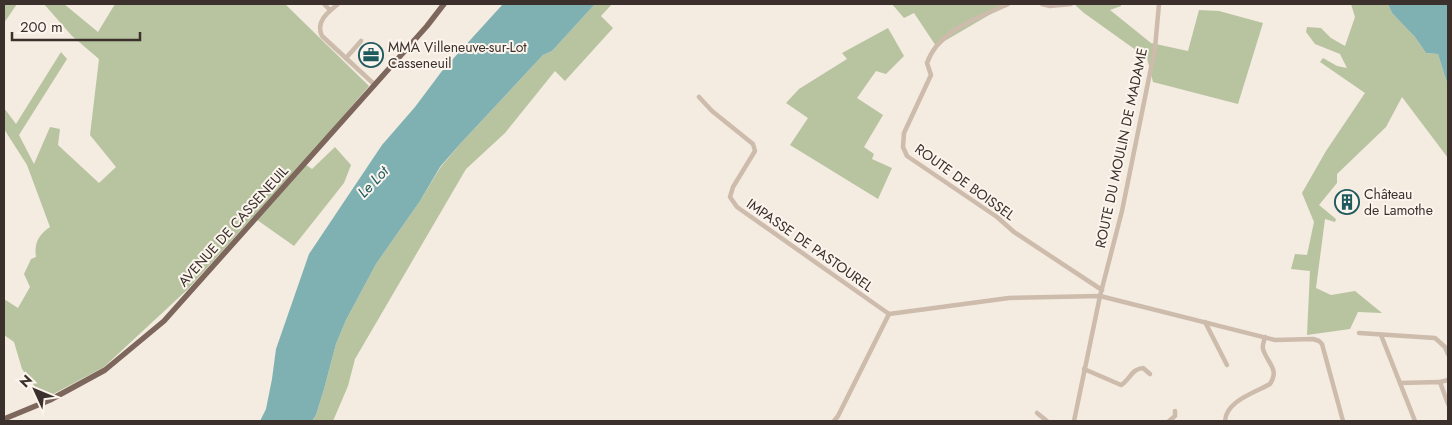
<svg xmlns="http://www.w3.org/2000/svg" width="1452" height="425" viewBox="0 0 1452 425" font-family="Jost,sans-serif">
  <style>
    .green { fill: #b8c4a0 }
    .water { fill: #7fb0b2 }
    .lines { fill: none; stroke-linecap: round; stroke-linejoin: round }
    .minor { stroke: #cdbbac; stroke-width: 4.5 }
    .major { stroke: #7d675c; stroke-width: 5.5 }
    .labels { text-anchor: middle; stroke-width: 4; stroke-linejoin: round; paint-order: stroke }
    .poi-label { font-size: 14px; fill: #3b302b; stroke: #fbf5ee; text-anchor: start }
    .street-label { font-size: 14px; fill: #3b302b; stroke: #fbf5ee }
    .water-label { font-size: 15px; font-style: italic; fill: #1f5a5e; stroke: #fbf5ee }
  </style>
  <rect width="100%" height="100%" fill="#f4ebe1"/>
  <!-- green -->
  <g class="green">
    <path d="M4,4H17L4,23Z"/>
    <path d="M44,4H64L98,32L115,4H285L369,86L303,163L312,169L335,147L351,165L344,183L294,246L253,217L188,289L104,367L44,399L22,369L14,342L4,335V299L18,308L30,287L24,274L31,259L36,257C34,244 38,235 50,227L27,165L4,129V108L16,124L61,52L67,59L19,135L34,164L50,127L60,129L58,145L99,183L116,167L90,135L99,59L72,36Z"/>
    <path d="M595,4H612L601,16L613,28L565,81L555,71L505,133L466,169L355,359L348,386L333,421H312L316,415L324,389L336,344L346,320L376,264L420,201L440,168L460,144L543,55L552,51Z"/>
    <path d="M892,4H1008L936,46L914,13L904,18Z"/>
    <path d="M1074,4H1121V6L1110,10L1151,43L1188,51L1199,10L1219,11L1263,23L1238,104L1153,82L1147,58L1084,13Z"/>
    <path d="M1351,4H1388L1392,13L1415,37L1426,53L1438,54L1448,86V158L1402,97L1386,127L1337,174V183L1319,205L1336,219L1335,222L1325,219L1316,288L1331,295L1355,291L1382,313L1358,312L1350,329L1307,335L1310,271L1291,269L1295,254L1307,255L1314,222L1302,193L1326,151L1365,93L1320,62L1323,58L1337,66L1347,68L1340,54L1315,44L1306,32L1307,27L1321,28L1331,38L1345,46L1355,17Z"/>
    <path d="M888,28L904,56L886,74L876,71L857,98L883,115L864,147L874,154L872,159L892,168L878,199L790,145L808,118L786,103L799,89L847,59L842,53Z"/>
  </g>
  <!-- water -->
  <g class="water">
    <path d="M503,4H595L552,51L543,55L460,144L440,167L420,201L376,264L346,320L336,344L324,389L316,415L312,421H260L266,409L272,379L276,349L309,254L382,145L415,107L442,71Z"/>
    <path d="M1388,4H1448V86L1438,54L1426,53L1415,37L1392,13Z"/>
  </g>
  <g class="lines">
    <!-- minor -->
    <g class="minor">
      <path d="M324,4L330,10"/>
      <path d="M338,4C328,12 315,22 322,36L375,85"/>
      <path d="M1008,4C979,18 938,30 927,63L931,75L904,133L903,147L907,156L997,217L1014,232L1102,290"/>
      <path d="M1042,4L1050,6L1071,4"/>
      <path d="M346,58L361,41"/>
      <path d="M699,97L712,111L753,144L755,151L733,187L730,197L737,207L889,314"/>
      <path d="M889,314L1009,298L1100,296L1275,340L1313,339L1319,341L1322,344L1343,421"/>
      <path d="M1205,322L1227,365"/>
      <path d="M1359,333L1435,338L1445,347L1448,354"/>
      <path d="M1381,335L1415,421"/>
      <path d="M1084,369L1121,385C1130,380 1131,369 1143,368L1150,374"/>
      <path d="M1440,382L1448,380"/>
      <path d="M1400,383L1440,382L1448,404"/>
      <path d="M1037,413L1047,421"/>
      <path d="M834,421L838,416L889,314"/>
      <path d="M1074,421L1100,296L1122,211L1155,48L1159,4"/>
      <path d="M1169,421L1175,416V411"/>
      <path d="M1225,421C1226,401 1254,393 1270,384C1280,369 1267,363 1263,349C1262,346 1264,341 1265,337"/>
    </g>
    <!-- major -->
    <path class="major" d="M4,419L50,400L105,370L164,321L427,26L444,4"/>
  </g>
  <!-- icons -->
  <defs>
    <symbol id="office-ring" viewBox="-11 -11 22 22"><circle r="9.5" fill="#fbf5ee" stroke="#1f5a5e" stroke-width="1.5"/><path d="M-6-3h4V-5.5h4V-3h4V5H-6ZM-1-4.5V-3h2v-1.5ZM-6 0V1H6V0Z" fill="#1f5a5e"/></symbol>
    <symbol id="building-ring" viewBox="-11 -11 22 22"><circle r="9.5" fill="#fbf5ee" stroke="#1f5a5e" stroke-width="1.5"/><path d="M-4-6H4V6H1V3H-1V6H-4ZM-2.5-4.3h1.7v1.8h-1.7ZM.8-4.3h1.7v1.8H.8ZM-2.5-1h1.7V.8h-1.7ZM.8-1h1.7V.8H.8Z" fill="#1f5a5e"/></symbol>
  </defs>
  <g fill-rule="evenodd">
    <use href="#office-ring" x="357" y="41" width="28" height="28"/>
    <use href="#building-ring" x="1333" y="188" width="28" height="28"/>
  </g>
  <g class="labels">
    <!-- poi labels -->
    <g class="poi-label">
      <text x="388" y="52">MMA Villeneuve-sur-Lot<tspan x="388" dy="16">Casseneuil</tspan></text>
      <text x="1364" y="199">Château<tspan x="1364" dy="16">de Lamothe</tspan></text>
    </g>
    <!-- street labels -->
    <g class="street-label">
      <text transform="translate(1121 148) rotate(-78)" y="5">ROUTE DU MOULIN DE MADAME</text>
      <text transform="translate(965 182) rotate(36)" y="5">ROUTE DE BOISSEL</text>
      <text transform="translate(233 226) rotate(-48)" y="5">AVENUE DE CASSENEUIL</text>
      <text transform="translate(810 245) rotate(35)" y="5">IMPASSE DE PASTOUREL</text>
    </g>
    <!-- water labels -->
    <g class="water-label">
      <text transform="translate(373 182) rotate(-46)" y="5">Le Lot</text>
    </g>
  </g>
  <!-- border -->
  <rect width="1452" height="425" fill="none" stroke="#3b302b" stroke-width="10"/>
  <!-- north arrow -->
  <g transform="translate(35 390) rotate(314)" stroke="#fbf5ee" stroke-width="4" paint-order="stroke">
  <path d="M0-4L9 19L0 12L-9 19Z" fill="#3b302b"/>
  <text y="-8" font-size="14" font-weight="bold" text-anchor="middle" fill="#3b302b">N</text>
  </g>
  <!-- scale -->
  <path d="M12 32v8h128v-8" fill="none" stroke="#3b302b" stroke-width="2.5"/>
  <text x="20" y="32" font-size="15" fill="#3b302b" stroke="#fbf5ee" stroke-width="4" paint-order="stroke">200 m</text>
</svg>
